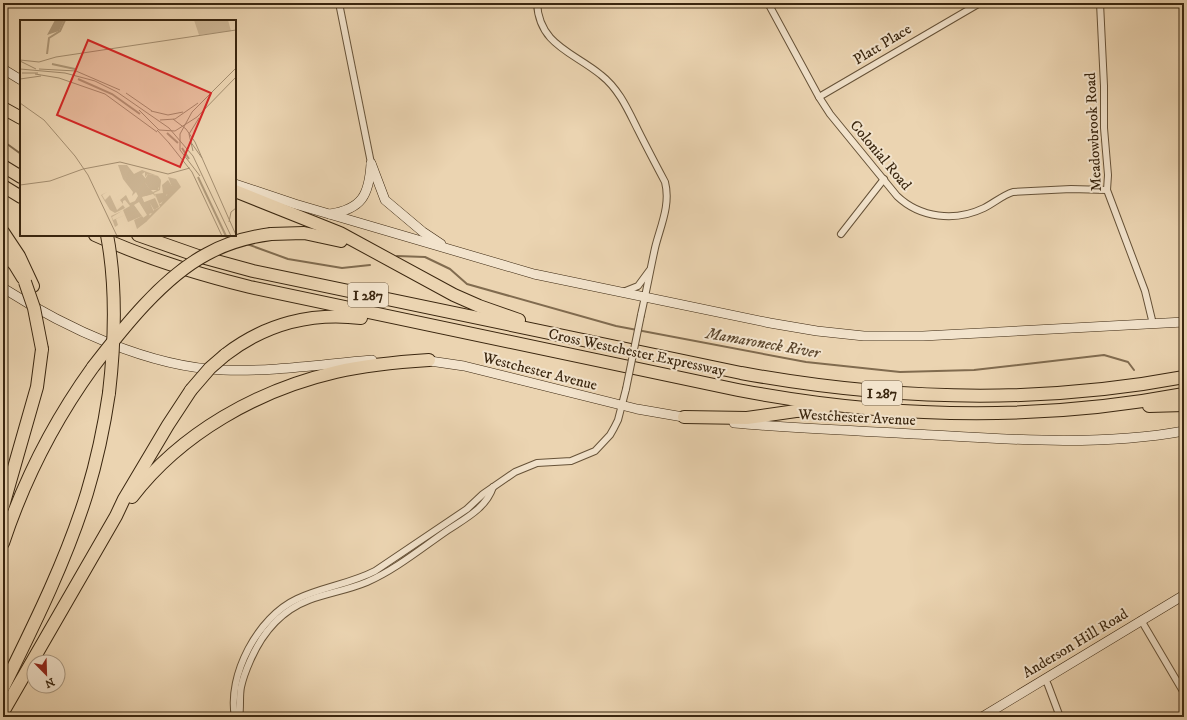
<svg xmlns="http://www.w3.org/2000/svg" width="1187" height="720" viewBox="0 0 1187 720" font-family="'IM FELL DW Pica',serif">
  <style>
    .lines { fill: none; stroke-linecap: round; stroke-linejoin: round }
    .stream { stroke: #806b4f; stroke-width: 2 }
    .minor-casing { stroke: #665238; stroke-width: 8 }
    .secondary-casing { stroke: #3a260f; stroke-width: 10 }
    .motorway-casing { stroke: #3a260f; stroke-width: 14 }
    .minor { stroke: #f2e3cc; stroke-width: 6 }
    .secondary { stroke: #f2e3cc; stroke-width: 9 }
    .motorway { stroke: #ebd4b1; stroke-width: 12 }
    .minor-bridge-casing { stroke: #665238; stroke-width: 8; stroke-linecap: butt }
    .motorway-bridge-casing { stroke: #3a260f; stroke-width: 14; stroke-linecap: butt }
    .minor-bridge { stroke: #f2e3cc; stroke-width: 6 }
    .motorway-bridge { stroke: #ebd4b1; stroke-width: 12 }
    .labels { text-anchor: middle; stroke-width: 4; stroke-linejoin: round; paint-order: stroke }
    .shield { fill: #f2e3cc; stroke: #715f48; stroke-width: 1 }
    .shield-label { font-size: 14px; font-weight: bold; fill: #3a260f }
    .street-label { font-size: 15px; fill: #3a260f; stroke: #f2e3cc }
    .water-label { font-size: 16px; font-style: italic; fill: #5d482f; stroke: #f2e3cc }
    .inset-river { fill: none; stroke: #af997a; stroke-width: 2 }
    .inset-road { fill: none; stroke: #a48e70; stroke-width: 1 }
    .view { fill: #d62828; fill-opacity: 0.15; stroke: #d62828; stroke-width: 2 }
    .inset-edge { fill: none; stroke: #3a260f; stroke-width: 2 }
  </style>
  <rect width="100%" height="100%" fill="#ebd4b1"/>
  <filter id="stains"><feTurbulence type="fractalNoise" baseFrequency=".005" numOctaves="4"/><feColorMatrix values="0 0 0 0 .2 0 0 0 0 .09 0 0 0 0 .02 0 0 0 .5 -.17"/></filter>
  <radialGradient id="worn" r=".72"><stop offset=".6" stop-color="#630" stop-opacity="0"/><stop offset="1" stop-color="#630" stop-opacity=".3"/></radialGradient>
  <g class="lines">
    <!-- stream -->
    <g class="stream">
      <path d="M3,141L21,154"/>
      <path d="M222,235L231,238"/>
      <path d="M247,244L288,259L342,268L370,265"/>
      <path d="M397,256L425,257L450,269L467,284L616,326L806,362L900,372L974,370L1104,355L1128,362L1134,370"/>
    </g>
    <defs>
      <g id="minor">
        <path d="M339,3L371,163"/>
        <path d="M537,3C539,45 573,52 601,75C619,89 628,110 638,130C647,148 656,165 665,182C671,205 660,227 655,248C650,271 646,293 641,315"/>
        <path d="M768,3L819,97L830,114L897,196C920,218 955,222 984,208C994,203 1003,195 1013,192L1071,189L1107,190"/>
        <path d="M1100,3L1104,86V128L1108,175L1107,190L1145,291L1153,324"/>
        <path d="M819,97L980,3"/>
        <path d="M841,234L884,179"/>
        <path d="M623,292L638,286L649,271"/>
        <path d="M1141,620L1184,693"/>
        <path d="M1045,679L1048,685L1060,717"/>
        <path d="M235,717C227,675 258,617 297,599C322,587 350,584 375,571L467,509L483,494L515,472L537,463L571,461L595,451L610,435L614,428L618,420L626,389"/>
        <path d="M239,717C241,707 239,697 241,687C243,678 246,670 250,661C262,633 280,611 309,600C328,593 348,590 367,582C395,570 423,547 448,530C466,518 486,508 493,487"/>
      </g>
      <g id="secondary">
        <path d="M3,69L21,80"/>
        <path d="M371,163L385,200L423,232L441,244"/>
        <path d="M235,184L295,204L534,274L770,323L817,331L864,336H923L1184,322"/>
        <path d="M330,214C362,209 369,195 371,164"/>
        <path d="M3,288C66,328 148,367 223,370C272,372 323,364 372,360"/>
        <path d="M423,360L464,366L637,409L689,418"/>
        <path d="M734,423C800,429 867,431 933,435C1016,440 1102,446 1184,431"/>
        <path d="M982,717L1184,595"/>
      </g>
      <g id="motorway">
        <path d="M3,108L21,118"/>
        <path d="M3,166L21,177"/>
        <path d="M3,186L21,197"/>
        <path d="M235,191L340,233L454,295L479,306L519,320"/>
        <path d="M3,232L19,256L33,286"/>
        <path d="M271,234L304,233L341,241"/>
        <path d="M95,235C145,258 197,274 250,287L738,390C885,418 1036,422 1184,394"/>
        <path d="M138,235L198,256L253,271L741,373C888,400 1036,405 1184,377"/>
        <path d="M3,252L15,265L23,278"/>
        <path d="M225,355C265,324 312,312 361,318"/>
        <path d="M1149,406L1184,405"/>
        <path d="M684,417L747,418L796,411L824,410"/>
        <path d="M132,497C181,433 258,390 336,372C366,365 397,362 429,360"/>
        <path d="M3,506L37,387L42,349"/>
        <path d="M3,543C24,480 54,421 93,367"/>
        <path d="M3,688C34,625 66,561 87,493C97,460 104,427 109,393"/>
        <path d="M3,712L116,516L124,499L168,425L191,390"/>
      </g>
    </defs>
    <!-- minor casing -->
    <use href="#minor" class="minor-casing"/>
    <!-- secondary casing -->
    <use href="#secondary" class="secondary-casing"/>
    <!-- motorway casing -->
    <use href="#motorway" class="motorway-casing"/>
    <!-- minor -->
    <use href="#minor" class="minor"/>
    <!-- secondary -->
    <use href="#secondary" class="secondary"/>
    <!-- motorway -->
    <use href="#motorway" class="motorway"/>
    <defs>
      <path id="minor-bridge" d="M626,389L641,315"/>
      <g id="motorway-bridge">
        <path d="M107,235C117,287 115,341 109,393"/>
        <path d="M25,282L34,308L42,349"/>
        <path d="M93,367C123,328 163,277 207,254C227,243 248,237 271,234"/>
        <path d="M191,390L210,368L225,355"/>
      </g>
    </defs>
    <!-- minor-bridge casing -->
    <use href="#minor-bridge" class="minor-bridge-casing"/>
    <!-- motorway-bridge casing -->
    <use href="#motorway-bridge" class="motorway-bridge-casing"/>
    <!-- minor-bridge -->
    <use href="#minor-bridge" class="minor-bridge"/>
    <!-- motorway-bridge -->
    <use href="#motorway-bridge" class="motorway-bridge"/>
  </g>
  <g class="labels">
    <!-- shield labels -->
    <g class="shield">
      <rect x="348" y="283" width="40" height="24" rx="3"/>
      <rect x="862" y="381" width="40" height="24" rx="3"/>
    </g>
    <g class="shield-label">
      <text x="368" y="300">I 287</text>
      <text x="882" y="398">I 287</text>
    </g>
    <!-- street labels -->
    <g class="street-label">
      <text transform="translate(882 44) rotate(-31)" y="5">Platt Place</text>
      <text transform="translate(1093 132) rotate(-93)" y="5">Meadowbrook Road</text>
      <text transform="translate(881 155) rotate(50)" y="5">Colonial Road</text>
      <text transform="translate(637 352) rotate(12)" y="5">Cross Westchester Expressway</text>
      <text transform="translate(540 371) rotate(14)" y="5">Westchester Avenue</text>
      <text transform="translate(857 417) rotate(3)" y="5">Westchester Avenue</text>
      <text transform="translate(1075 643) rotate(-31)" y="5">Anderson Hill Road</text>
    </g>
    <!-- water labels -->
    <g class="water-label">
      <text transform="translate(763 342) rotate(10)" y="6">Mamaroneck River</text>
    </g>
  </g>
  <!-- overview -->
  <g transform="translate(20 20)">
    <rect width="216" height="216" fill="#ebd4b1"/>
    <path d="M174,0H208L211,11L179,15ZM98,145H107L114,154L122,150L138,156L128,154L125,157V152L122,154L126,159L125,164L133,172L139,169V161H141L140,170L134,173L136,177L133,174L122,177L130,196L126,202L123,198L127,195L119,182L114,185L122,196L108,202L105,195L96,199L98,205L95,207L91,196L102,191L92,197L93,200L105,195L103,190L110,186L105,180L103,181V184L100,180L106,175L110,183L115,181L118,176L116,172L112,176L113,172L103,159ZM87,172L82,175L85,180L90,175L97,190L103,185L105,188L95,193L90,190L81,175Z" fill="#cdb695"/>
    <path d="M148,157L156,159L161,167L126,202L117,209L114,200L122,196L126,201L134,190L140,187L139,184H141L152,167Z" fill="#cdb695"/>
    <path d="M99,145H106L113,155L119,152L132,174L125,176L120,167L114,171Z" fill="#cdb695"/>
    <path d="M128,154L138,156L141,160L138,170H130L124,161ZM148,160L155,171L146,175L148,178L139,184L135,174L143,173L142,165ZM135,178L139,187L134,190L130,183L134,192L129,194L122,183ZM115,187L119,194L114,195L115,198L110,200L106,191Z" fill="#cdb695"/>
    <path d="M35,0H44L39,11L27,15Z" fill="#af997a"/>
    <path class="inset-river" d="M27,34L29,18L40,11L45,0M32,44L55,49M58,59L92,74L120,94M147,113L158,123M162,128L169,139M178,157L206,216"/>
    <path class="inset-road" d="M0,40L19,42L36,37L216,10M0,41L16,49M0,49L45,53L75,61L97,72L149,108L173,136L211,216M19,49L56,51L100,70M2,53H18M15,54L39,58L85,74L137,112M0,59L21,56M216,61V86M106,73L132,91M0,83L24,100L55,136L68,155L97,216M119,90L139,110L155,111L177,97L216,57M131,91L148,95L163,92M153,99L166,109L175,122L216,215M140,100L155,99L178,83M137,110L150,124M170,121L182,138M149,123L172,152L202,216M173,131L169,114L179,98M63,149L100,142L148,154L170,148M180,156L160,130V114L172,92L216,48M0,165L30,161L63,149M209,202L211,192L216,188"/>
    <path class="view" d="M68,20L191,73L160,147L37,95Z"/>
    <rect width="216" height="216" class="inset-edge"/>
  </g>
  <!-- margin -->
  <rect width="1187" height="720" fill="none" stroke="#ebd4b1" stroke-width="16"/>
  <rect x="4" y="4" width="1179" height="712" fill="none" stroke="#3a260f" stroke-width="2"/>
  <rect x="8" y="8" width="1171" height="704" fill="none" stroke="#3a260f"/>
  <!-- north arrow -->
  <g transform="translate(46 674) rotate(157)"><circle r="19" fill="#f2e3cc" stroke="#a89780"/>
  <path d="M0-3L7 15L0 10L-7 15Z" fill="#8f2418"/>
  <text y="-6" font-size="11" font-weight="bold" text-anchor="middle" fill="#3a260f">N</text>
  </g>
  <rect width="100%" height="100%" filter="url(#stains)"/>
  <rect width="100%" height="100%" fill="url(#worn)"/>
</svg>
